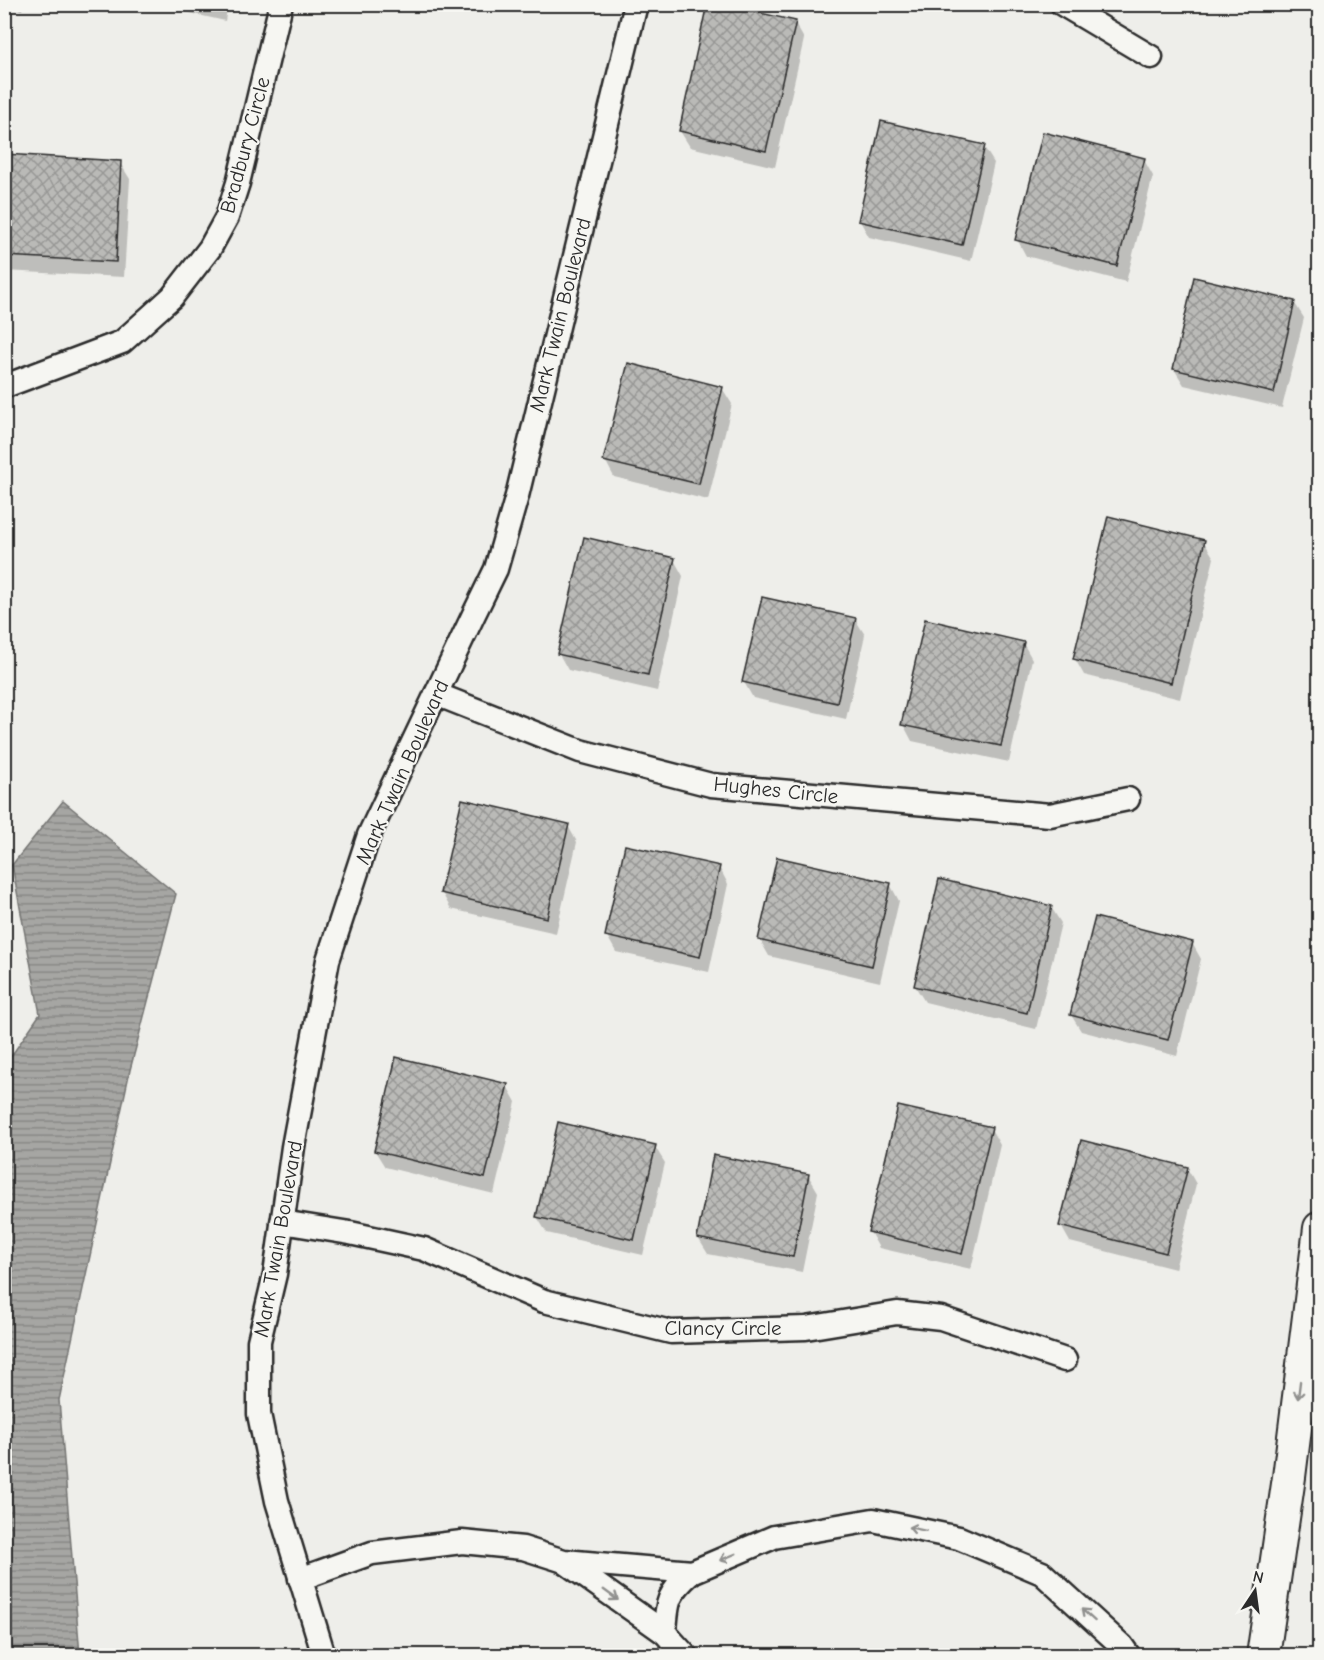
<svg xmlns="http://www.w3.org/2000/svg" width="1324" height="1660" viewBox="0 0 1324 1660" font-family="'Comic Neue',sans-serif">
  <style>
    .water { fill: url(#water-rules); stroke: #757573; stroke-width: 1.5 }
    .shadow { fill: #0003 }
    .building { fill: url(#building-cross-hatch); stroke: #2b2b2b; stroke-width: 1.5 }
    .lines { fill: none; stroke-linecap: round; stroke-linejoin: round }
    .minor-casing { stroke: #2b2b2b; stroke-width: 27 }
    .secondary-casing { stroke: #2b2b2b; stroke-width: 36 }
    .minor { stroke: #f6f6f2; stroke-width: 22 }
    .secondary { stroke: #f6f6f2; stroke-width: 32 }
    .oneway { stroke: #90908e }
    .labels { text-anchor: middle; stroke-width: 4.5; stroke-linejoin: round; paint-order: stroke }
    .street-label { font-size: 21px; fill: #2b2b2b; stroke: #f6f6f2 }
  </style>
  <defs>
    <pattern id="water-rules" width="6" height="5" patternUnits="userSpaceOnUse" patternTransform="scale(1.5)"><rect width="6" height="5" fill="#a6a6a3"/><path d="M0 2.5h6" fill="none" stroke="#878785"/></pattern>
    <pattern id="building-cross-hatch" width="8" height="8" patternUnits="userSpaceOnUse" patternTransform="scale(1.5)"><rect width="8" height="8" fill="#babab7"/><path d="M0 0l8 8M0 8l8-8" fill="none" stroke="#979795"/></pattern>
  </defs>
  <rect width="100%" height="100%" fill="#eeeeea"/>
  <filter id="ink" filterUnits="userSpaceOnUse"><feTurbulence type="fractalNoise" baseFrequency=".0167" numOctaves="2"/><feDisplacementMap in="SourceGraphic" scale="12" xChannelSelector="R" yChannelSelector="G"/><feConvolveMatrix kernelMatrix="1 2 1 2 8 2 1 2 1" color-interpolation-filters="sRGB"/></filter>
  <g filter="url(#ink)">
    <!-- water -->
    <path class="water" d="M63,801L176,894L130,1070L59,1400L80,1655H5V1065L40,1014L12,865Z"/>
    <!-- shadow -->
    <g class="shadow">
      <path d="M4,4H24L22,10L4,6Z"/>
      <path d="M150,4H228L225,21Z"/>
      <path d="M795,23L804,39L775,167L690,147L680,131Z"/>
      <path d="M984,147L994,163L971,261L869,237L860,221Z"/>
      <path d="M4,156L120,163L130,179L124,277L4,271Z"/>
      <path d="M1144,160L1153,176L1126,282L1026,256L1017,239Z"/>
      <path d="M1294,302L1304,318L1282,408L1184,385L1174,369Z"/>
      <path d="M722,388L732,404L708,500L614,477L605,460Z"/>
      <path d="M1204,542L1214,558L1180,699L1084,675L1075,659Z"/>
      <path d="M674,560L683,576L657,691L568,670L559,654Z"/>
      <path d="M855,619L865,635L846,719L753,698L744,682Z"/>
      <path d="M1023,643L1032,659L1009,762L912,741L903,724Z"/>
      <path d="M568,826L577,842L556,933L451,909L442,893Z"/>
      <path d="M719,867L728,884L709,972L616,952L607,936Z"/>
      <path d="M890,884L899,901L880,982L769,956L760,940Z"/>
      <path d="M1051,907L1061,923L1036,1029L925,1002L915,986Z"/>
      <path d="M1192,943L1201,959L1177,1056L1081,1031L1071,1015Z"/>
      <path d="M507,1086L516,1102L494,1194L385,1167L375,1151Z"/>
      <path d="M991,1129L1000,1145L971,1269L879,1248L870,1232Z"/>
      <path d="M655,1147L665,1163L643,1255L547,1233L537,1217Z"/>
      <path d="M1187,1168L1196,1184L1175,1269L1070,1242L1061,1226Z"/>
      <path d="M808,1175L818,1192L802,1272L708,1254L698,1238Z"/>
    </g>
    <!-- building -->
    <g class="building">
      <path d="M707,4H720L796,21L766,151L679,131Z"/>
      <path d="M881,121L985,145L962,245L858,221Z"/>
      <path d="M1043,132L1145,158L1117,266L1015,240Z"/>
      <path d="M4,154L121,161L116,262L4,256Z"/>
      <path d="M1194,277L1295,301L1274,393L1173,369Z"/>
      <path d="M628,363L723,387L699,484L603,461Z"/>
      <path d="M1108,516L1205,540L1171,683L1073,659Z"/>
      <path d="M584,537L675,558L648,675L557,654Z"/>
      <path d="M762,597L856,618L837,703L742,682Z"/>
      <path d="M925,619L1024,642L1001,746L901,725Z"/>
      <path d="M462,799L569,824L547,918L440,893Z"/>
      <path d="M625,845L720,866L700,957L605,936Z"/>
      <path d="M777,857L891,883L872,966L758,940Z"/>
      <path d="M939,879L1052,906L1027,1013L914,986Z"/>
      <path d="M1095,917L1193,942L1168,1040L1070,1015Z"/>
      <path d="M396,1057L508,1084L485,1178L374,1151Z"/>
      <path d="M898,1106L992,1127L962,1254L868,1232Z"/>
      <path d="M558,1122L656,1145L634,1240L536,1217Z"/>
      <path d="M1081,1140L1188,1167L1166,1253L1059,1226Z"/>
      <path d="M713,1155L809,1174L793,1257L697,1238Z"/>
    </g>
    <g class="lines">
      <defs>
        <g id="minor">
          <path d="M1062,4L1151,57"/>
          <path d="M8,385L122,342L172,297L210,248L227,217L238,183L281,4"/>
          <path d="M436,694L580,751L711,785L1050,815L1128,799"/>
          <path d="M282,1222L350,1233L424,1249L544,1301L671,1332L806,1328L897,1313L941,1318L1065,1360"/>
          <path d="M565,1562L665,1633L686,1656"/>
          <path d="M300,1579L372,1553L462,1542L523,1548L564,1561L692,1572L774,1537L873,1520L959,1538L1042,1573L1122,1646L1129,1656"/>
          <path d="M665,1633C667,1601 667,1594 692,1572"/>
          <path d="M324,1656L277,1501L259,1414V1341L275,1274L293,1147L328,960L369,835L474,614L496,569L517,496L636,4"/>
        </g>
        <path id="secondary" d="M1263,1656L1289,1477L1320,1228"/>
      </defs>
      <!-- minor casing -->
      <use href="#minor" class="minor-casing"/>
      <!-- secondary casing -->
      <use href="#secondary" class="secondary-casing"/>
      <!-- minor -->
      <use href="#minor" class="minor"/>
      <!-- secondary -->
      <use href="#secondary" class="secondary"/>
    </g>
    <!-- one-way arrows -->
    <defs><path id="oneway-shaft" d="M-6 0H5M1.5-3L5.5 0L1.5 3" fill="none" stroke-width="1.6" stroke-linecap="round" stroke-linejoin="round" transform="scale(1.5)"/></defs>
    <g class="oneway">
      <use href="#oneway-shaft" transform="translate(1299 1390) rotate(97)"/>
      <use href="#oneway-shaft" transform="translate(917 1529) rotate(-168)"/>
      <use href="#oneway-shaft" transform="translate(728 1557) rotate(157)"/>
      <use href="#oneway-shaft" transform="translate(611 1595) rotate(36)"/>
      <use href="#oneway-shaft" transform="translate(1088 1615) rotate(-138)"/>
    </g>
  </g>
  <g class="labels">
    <!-- street labels -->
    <g class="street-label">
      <text transform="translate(245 145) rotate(-75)" y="7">Bradbury Circle</text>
      <text transform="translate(560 315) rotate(-76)" y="7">Mark Twain Boulevard</text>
      <text transform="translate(402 772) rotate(-66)" y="7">Mark Twain Boulevard</text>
      <text transform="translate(776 790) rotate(6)" y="7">Hughes Circle</text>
      <text transform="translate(278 1239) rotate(-80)" y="7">Mark Twain Boulevard</text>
      <text x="723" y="1335">Clancy Circle</text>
    </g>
  </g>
  <!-- margin -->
  <rect width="1324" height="1660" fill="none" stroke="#f6f6f2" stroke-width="24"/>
  <rect x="12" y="12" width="1300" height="1636" fill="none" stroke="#2b2b2b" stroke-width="2" filter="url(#ink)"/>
  <!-- north arrow -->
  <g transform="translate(1255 1591) rotate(13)" stroke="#f6f6f2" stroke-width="4.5" paint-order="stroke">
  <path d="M0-4.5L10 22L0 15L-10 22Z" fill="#2b2b2b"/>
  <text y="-9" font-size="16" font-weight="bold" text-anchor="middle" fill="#2b2b2b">N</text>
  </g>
</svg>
